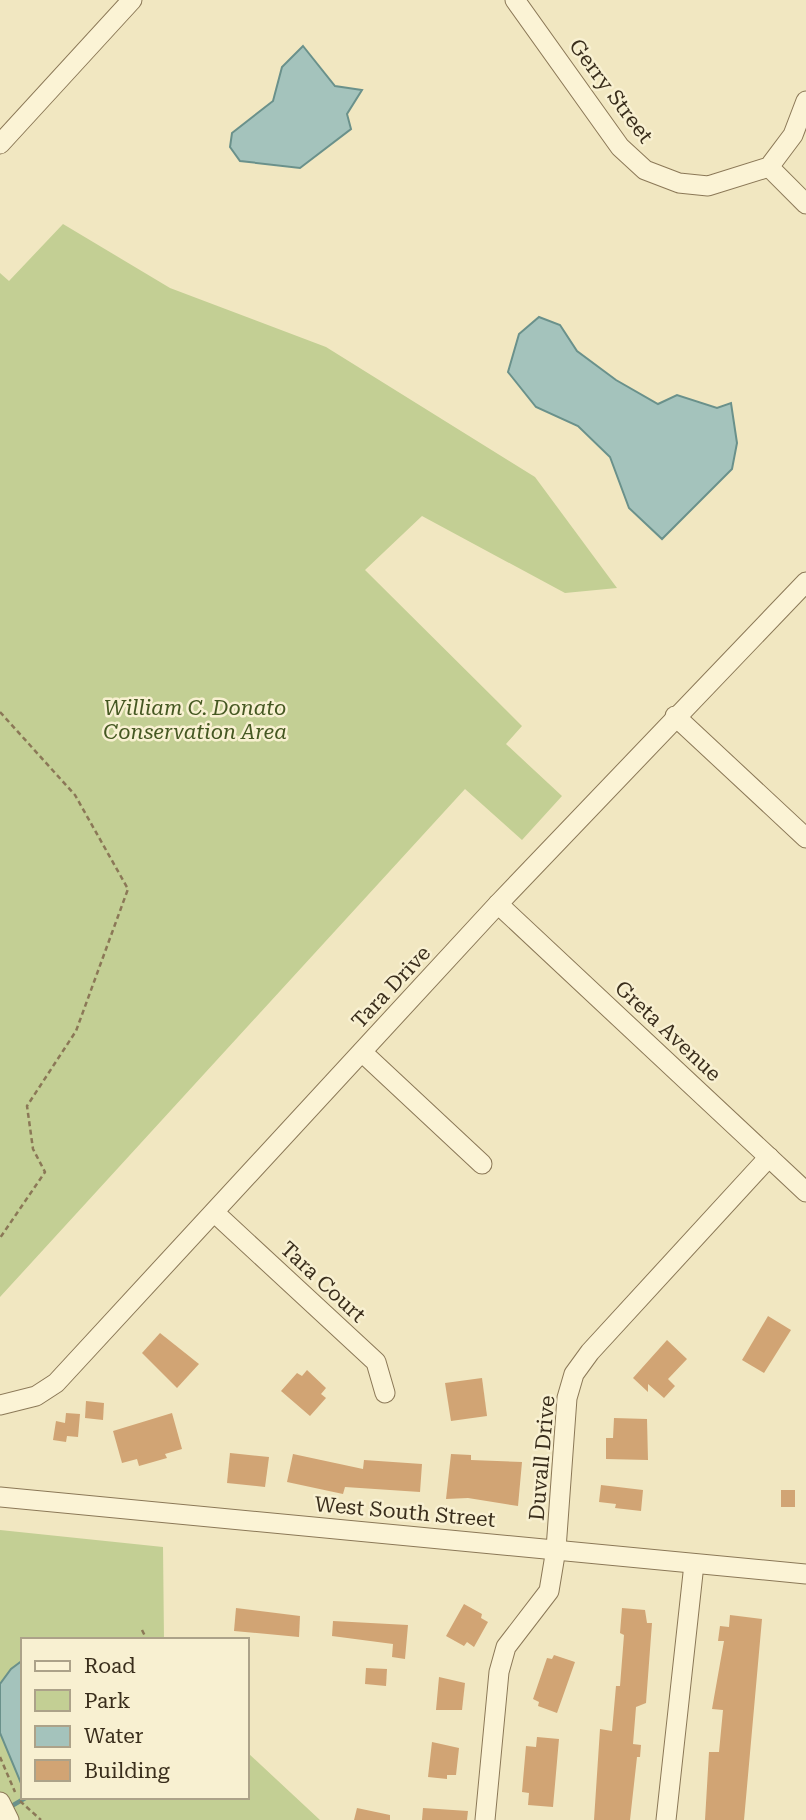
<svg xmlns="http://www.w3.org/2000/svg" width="806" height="1820" viewBox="0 0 806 1820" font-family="'Roboto Serif',serif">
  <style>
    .green { fill: #c3cf94 }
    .water { fill: #a4c3bc; stroke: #6a918b; stroke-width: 2 }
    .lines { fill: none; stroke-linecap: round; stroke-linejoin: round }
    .stream { stroke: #6a918b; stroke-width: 4.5 }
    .building { fill: #d1a474 }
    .minor-casing { stroke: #8b7857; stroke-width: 21 }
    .path { stroke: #8b7857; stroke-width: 2.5; stroke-dasharray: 5 3.5; stroke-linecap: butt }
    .minor { stroke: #fbf3d5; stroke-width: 19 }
    .labels { text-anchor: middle; stroke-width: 5; stroke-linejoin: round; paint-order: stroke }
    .street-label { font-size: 21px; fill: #3a2e1c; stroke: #f8f0d1 }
    .park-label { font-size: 21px; font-style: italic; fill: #455822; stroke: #f8f0d1 }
  </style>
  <rect width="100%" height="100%" fill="#f1e7c1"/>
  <!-- green -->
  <g class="green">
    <path d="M63,224L170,288L326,347L535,477L617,588L565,593L422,516L365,570L522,726L506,744L562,796L522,840L465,789L0,1297V273L9,281Z"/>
    <path d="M0,1530L163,1547L164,1640H23V1797H247V1752L320,1820H0Z"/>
  </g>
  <!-- water -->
  <g class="water">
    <path d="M303,46L335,86L362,90L347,114L351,129L300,168L240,161L230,147L232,133L273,101L282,67Z"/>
    <path d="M539,317L560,325L577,351L616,380L658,404L677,395L717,408L731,403L737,443L732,469L662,539L629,508L610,457L578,426L536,407L508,372L519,334Z"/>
    <path d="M23,1660V1788L0,1733V1684L11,1669Z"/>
  </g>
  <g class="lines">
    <!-- stream -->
    <path class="stream" d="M10,1807L27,1797"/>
  </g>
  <!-- building -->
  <g class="building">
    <path d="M768,1316L791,1330L764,1373L742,1360Z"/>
    <path d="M160,1333L199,1364L177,1388L142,1353Z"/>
    <path d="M667,1340L687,1359L668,1379L675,1386L664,1398L648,1384V1392L633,1378Z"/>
    <path d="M307,1370L326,1388L321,1394L326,1398L310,1416L281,1391L297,1373L302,1376Z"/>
    <path d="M482,1378L487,1416L451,1421L445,1383Z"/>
    <path d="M86,1401L104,1403L103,1420L85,1418Z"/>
    <path d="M66,1413L80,1414L78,1437L67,1436L66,1442L53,1440L56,1421L65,1423Z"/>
    <path d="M172,1413L182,1449L165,1454L167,1458L139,1466L137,1459L122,1463L113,1431Z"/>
    <path d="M614,1418L647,1419L648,1460L606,1459V1438H613Z"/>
    <path d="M230,1453L269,1457L265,1487L227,1483Z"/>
    <path d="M293,1454L363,1469L364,1460L422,1464L420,1492L345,1487L343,1494L287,1482Z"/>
    <path d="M451,1454L471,1455V1460L522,1462L518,1506L468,1498L446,1499Z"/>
    <path d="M601,1485L643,1490L641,1511L615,1508L616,1504L599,1502Z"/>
    <rect x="781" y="1490" width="14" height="17"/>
    <path d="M464,1604L482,1614L481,1618L488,1622L474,1647L467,1642L464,1646L446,1636Z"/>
    <path d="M236,1608L300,1616L299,1637L234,1631Z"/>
    <path d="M622,1608L645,1610L647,1623H652L646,1703L636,1707L633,1744L641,1745L640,1757H637L630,1820H594L600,1729L612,1731L616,1686H620L624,1635L620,1633Z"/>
    <path d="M730,1615L762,1619L744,1820H705L709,1752H719L723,1710L712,1709L724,1641H718L720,1626L729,1627Z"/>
    <path d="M333,1621L408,1625L405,1659L392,1657L393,1644L332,1636Z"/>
    <path d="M554,1655L575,1662L557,1713L538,1706L539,1702L533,1699L547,1658L552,1659Z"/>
    <path d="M366,1668L387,1669L386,1686L365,1684Z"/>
    <path d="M439,1677L465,1683L462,1710H436Z"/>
    <path d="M537,1737L559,1739L553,1807L528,1805L529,1793L522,1792L526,1746L536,1747Z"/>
    <path d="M432,1742L459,1748L456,1775H447V1779L428,1777Z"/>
    <path d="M357,1808L390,1815V1820H354Z"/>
    <path d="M423,1808L468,1811L467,1820H422Z"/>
  </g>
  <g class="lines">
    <defs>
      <g id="minor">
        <path d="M515,0L620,147L645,170L679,183L708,186L769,167L793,135L806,101"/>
        <path d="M0,144L132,0"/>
        <path d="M769,167L806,204"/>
        <path d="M675,716L806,838"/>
        <path d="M498,904L806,1192"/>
        <path d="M362,1052L482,1164"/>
        <path d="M215,1213L376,1362L385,1393"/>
        <path d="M0,1405L36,1396L56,1383L498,904L806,582"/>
        <path d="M0,1497L806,1574"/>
        <path d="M0,1802L9,1820"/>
        <path d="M485,1820L499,1672L506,1647L549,1591L556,1549L567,1398L574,1374L590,1352L769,1157"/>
        <path d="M666,1820L694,1564"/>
      </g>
    </defs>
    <!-- minor casing -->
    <use href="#minor" class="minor-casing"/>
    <!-- path -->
    <g class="path">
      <path d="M0,712L75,795L128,889L76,1031L27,1106L33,1149L45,1172L0,1238"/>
      <path d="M142,1630L147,1640"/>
      <path d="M0,1757L15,1792"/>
      <path d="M20,1801L41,1820"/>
    </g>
    <!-- minor -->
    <use href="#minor" class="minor"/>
  </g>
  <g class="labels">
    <!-- street labels -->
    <g class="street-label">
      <text transform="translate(611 91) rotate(53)" y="7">Gerry Street</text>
      <text transform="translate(391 987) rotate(-47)" y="7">Tara Drive</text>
      <text transform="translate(668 1031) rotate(43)" y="7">Greta Avenue</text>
      <text transform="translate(323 1282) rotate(43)" y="7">Tara Court</text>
      <text transform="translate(542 1458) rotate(-85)" y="7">Duvall Drive</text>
      <text transform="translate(405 1512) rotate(5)" y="7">West South Street</text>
    </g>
    <!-- park labels -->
    <g class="park-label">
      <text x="195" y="715">William C. Donato<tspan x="195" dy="24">Conservation Area</tspan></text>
    </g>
  </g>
  <!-- legend -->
  <rect x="21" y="1638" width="228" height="161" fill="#f8f0d1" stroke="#aca289" stroke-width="2"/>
  <rect x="35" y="1661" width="35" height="10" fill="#fbf3d5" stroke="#aca289" stroke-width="2"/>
  <text x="84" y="1673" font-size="21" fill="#3a2e1c">Road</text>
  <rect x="35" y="1690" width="35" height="21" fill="#c3cf94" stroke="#aca289" stroke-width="2"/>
  <text x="84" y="1708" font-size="21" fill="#3a2e1c">Park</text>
  <rect x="35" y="1726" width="35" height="21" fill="#a4c3bc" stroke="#aca289" stroke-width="2"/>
  <text x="84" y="1743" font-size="21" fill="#3a2e1c">Water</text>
  <rect x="35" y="1760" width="35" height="21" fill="#d1a474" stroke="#aca289" stroke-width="2"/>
  <text x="84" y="1778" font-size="21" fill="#3a2e1c">Building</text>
</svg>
